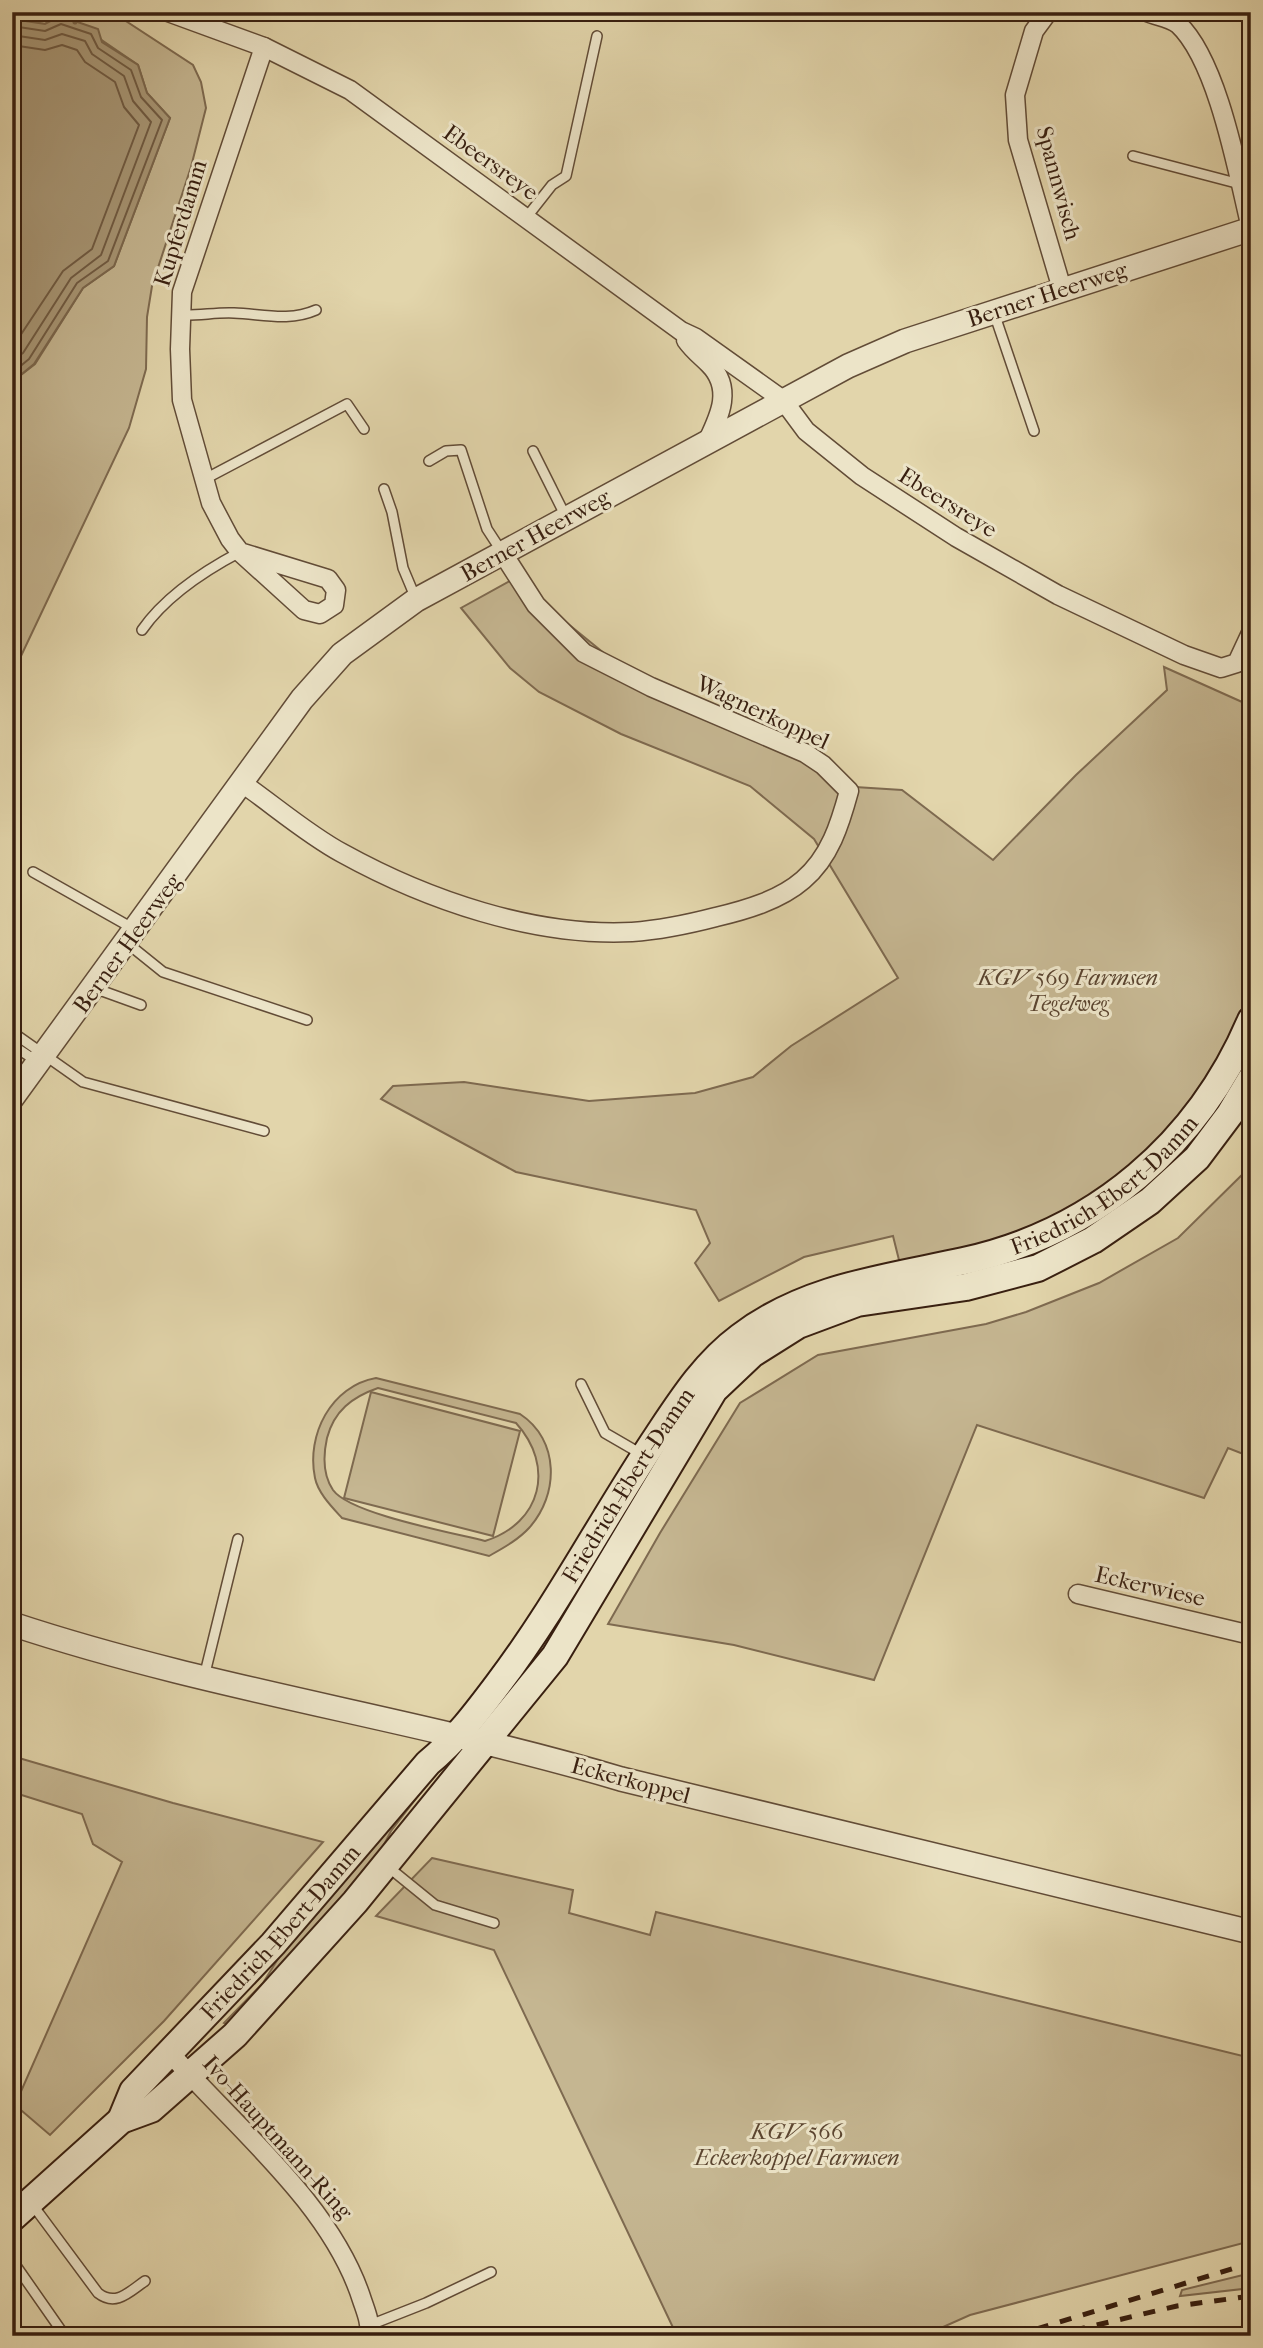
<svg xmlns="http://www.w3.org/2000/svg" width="1263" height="2348" viewBox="0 0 1263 2348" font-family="'IM FELL French Canon',serif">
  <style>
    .green { fill: #c5b691; stroke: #7e6a50; stroke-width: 2; fill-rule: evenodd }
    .water { fill: #a89776; stroke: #7b674d; stroke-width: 2 }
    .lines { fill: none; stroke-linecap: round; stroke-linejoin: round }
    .shore { stroke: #705b43; stroke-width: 2 }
    .stream { stroke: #7b674d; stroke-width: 5 }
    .service-casing { stroke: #624c37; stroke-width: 12 }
    .minor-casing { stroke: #624c37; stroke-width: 21 }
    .tertiary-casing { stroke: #624c37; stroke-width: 26 }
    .secondary-casing { stroke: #381f10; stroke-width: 30 }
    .service { stroke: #ece4c8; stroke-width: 9 }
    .minor { stroke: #ece4c8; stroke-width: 18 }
    .tertiary { stroke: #ece4c8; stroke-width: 23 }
    .secondary { stroke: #ece4c8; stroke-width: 26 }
    .rail { stroke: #381f10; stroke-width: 5; stroke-dasharray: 12 12; stroke-linecap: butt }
    .labels { text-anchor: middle; stroke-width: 6; stroke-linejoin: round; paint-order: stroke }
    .street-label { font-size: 23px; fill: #381f10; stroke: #ece4c8 }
    .park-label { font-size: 23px; font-style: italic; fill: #5b4530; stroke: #ece4c8 }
  </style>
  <rect width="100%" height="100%" fill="#e2d5ab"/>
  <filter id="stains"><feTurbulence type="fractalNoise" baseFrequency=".00286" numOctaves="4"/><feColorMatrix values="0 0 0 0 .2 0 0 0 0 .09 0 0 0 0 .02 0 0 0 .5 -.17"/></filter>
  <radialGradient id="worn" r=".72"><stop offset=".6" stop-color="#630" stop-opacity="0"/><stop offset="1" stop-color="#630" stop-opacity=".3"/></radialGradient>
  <!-- green -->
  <g class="green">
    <path d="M12,12H112L193,65L201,82L206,108L191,167L152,286L147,317L146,369L129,428L12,675V382L35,364L83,288L114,266L170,118L147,93L138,65L75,22L60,16L45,24L12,19Z"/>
    <path d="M524,573L535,597L610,658L855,787L902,790L993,860L1076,775L1167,690L1164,667L1251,706V995L1220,1063L1162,1141L1077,1206L1009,1237L900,1264L893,1236L804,1257L719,1301L695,1263L710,1243L696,1210L516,1172L381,1099L393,1086L464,1082L589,1101L695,1093L753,1077L791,1046L898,978L814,839L750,786L621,734L539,692L510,668L461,608Z"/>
    <path d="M1251,1166V1457L1228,1448L1204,1498L977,1425L874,1680L734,1645L608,1624L660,1533L740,1403L818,1355L986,1324L1026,1312L1099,1283L1178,1238Z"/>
    <path d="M376,1378L520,1414C560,1440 559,1495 529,1528C518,1540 503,1548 489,1556L342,1518C332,1507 318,1493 315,1478C306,1435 331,1386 376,1378ZM378,1388L516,1423C555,1466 542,1523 485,1541C454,1533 350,1514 333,1490C323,1475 323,1456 327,1438C334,1411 352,1397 378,1388Z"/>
    <path d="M371,1392L520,1431L493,1536L344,1498Z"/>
    <path d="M12,1756L173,1803L323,1842L164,2021L50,2135L15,2105L122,1862L93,1844L82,1814L12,1792Z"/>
    <path d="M426,1782L428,1783L391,1831L373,1866L230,2026L224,2023L263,1983L286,1946Z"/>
    <path d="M432,1858L573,1890L569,1913L650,1935L656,1912L1251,2058V2241L970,2315L923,2336H677L494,1950L376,1916Z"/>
    <path d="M1251,2273V2288L1180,2296L1182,2290Z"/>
  </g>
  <!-- water -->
  <path class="water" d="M60,16L98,29L102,42L138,65L147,93L170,118L114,266L83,288L34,364L12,382V19L45,24Z"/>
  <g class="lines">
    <!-- shore -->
    <g class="shore">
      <path d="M12,26L45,31L61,24L91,34L98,48L131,70L141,97L162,120L108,261L77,283L29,359L12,373"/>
      <path d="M12,35L45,40L62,34L85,41L92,54L124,76L133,101L151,122L101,255L71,278L23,353L12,361"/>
      <path d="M12,45L45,50L62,45L77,50L85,62L115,82L124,107L139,125L92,249L63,271L12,348"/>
    </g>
    <!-- stream -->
    <path class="stream" d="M75,22L78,12"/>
    <defs>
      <g id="service">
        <path d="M1133,156L1240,184"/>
        <path d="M526,218L552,185L566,176L597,36"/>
        <path d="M994,313L1034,431"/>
        <path d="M180,315C199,316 216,312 234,313C262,314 289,322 316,310"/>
        <path d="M533,451L566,517"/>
        <path d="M429,461L446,451L461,450L487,529L502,552"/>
        <path d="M205,479L347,404L364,429"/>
        <path d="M384,489L392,512L403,568L416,599"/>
        <path d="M142,630C165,597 204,571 240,552"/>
        <path d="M33,872L134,929"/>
        <path d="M127,943L163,972L307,1020"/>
        <path d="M94,988L141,1005"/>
        <path d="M12,1032L83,1082L264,1131"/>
        <path d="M12,1045L38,1062"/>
        <path d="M12,1358L14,1374"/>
        <path d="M581,1384L605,1433L643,1455"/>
        <path d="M204,1677L238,1539"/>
        <path d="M387,1866L435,1905L494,1923"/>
        <path d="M32,2204L98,2293C116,2307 129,2292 145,2281"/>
        <path d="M12,2260L65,2336"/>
        <path d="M370,2325L426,2303L491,2272"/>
      </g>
      <g id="minor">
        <path d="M168,12L264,47L350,90L681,331L696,338L783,400L806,431L862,476L956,537L1058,595L1184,655L1221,668L1237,663L1251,633"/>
        <path d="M1048,12L1034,31L1015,95L1018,140L1062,289"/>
        <path d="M1147,12C1156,16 1170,18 1178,24C1218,61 1238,174 1251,228"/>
        <path d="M686,340C693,350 701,356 709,364C733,388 720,415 708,440"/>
        <path d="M240,552L328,579L336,590L334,605L320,614L304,610L240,552L230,539L211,503L182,400L180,349L182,292L264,47"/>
        <path d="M242,783C275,806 307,834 342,853C427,900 534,937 632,932C660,930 689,924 716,917C746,910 780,900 803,880C830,857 840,824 849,791L823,765L805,753L651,687L584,653L536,605L502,552"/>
        <path d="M1078,1594L1251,1635"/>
        <path d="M170,2053C236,2128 332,2205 362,2300C366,2312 371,2323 369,2336"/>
      </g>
      <g id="tertiary">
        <path d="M12,1098L302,699L342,654L416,600L848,366L905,341L1251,229"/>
        <path d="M12,1624C211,1690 420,1719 621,1779L1251,1932"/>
      </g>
      <g id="secondary">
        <path id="s1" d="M121,2120L133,2091L273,1944L428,1763C456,1740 477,1712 498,1684C558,1605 603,1517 658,1435C682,1399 705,1363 740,1337C805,1287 886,1278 964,1261C1096,1232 1199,1143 1251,1020"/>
        <path d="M12,2218L121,2120L151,2109L235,2035L355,1902L555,1656L714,1390L752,1354L798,1325L857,1303L966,1287L1038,1268L1093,1240L1150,1201L1197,1158L1230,1114L1251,1079"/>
      </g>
    </defs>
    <!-- service casing -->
    <use href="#service" class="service-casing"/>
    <!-- minor casing -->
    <use href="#minor" class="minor-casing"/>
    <!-- tertiary casing -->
    <use href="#tertiary" class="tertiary-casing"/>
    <!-- secondary casing -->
    <use href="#secondary" class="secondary-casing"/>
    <!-- service -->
    <use href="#service" class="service"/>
    <!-- minor -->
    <use href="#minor" class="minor"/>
    <!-- tertiary -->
    <use href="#tertiary" class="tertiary"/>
    <!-- secondary -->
    <use href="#secondary" class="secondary"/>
    <!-- rail -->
    <g class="rail">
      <path d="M1014,2336L1251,2263"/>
      <path d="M1050,2336L1177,2306L1251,2296"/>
    </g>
  </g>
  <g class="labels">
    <!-- street labels -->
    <g class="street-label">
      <text transform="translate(491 162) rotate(36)" y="8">Ebeersreye</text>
      <text transform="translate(1059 183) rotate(75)" y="8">Spannwisch</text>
      <text transform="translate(180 223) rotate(-73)" y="8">Kupferdamm</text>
      <text transform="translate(1047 294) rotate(-18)" y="8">Berner Heerweg</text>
      <text transform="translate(948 502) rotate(32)" y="8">Ebeersreye</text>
      <text transform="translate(535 535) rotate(-29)" y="8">Berner Heerweg</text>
      <text transform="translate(763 712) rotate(25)" y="8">Wagnerkoppel</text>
      <text transform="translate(127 943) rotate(-54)" y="8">Berner Heerweg</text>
      <text dy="8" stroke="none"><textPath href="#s1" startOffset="1404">Friedrich-Ebert-Damm</textPath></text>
      <text dy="8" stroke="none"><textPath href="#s1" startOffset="816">Friedrich-Ebert-Damm</textPath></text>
      <text transform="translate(1150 1586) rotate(13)" y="8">Eckerwiese</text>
      <text transform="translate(631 1780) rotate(15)" y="8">Eckerkoppel</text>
      <text dy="8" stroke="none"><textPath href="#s1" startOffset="248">Friedrich-Ebert-Damm</textPath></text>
      <text transform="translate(278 2137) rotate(48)" y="8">Ivo-Hauptmann-Ring</text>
    </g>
    <!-- park labels -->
    <g class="park-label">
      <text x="1068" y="985">KGV 569 Farmsen<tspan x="1068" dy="26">Tegelweg</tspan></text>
      <text x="797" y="2139">KGV 566<tspan x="797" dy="26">Eckerkoppel Farmsen</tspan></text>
    </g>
  </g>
  <!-- margin -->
  <rect width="1263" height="2348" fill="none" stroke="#e2d5ab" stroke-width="42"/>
  <rect x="14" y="14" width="1235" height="2320" fill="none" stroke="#381f10" stroke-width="3.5"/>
  <rect x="21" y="21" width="1221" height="2306" fill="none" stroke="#381f10" stroke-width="2"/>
  <rect width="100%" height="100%" filter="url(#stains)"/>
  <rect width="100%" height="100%" fill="url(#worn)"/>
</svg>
